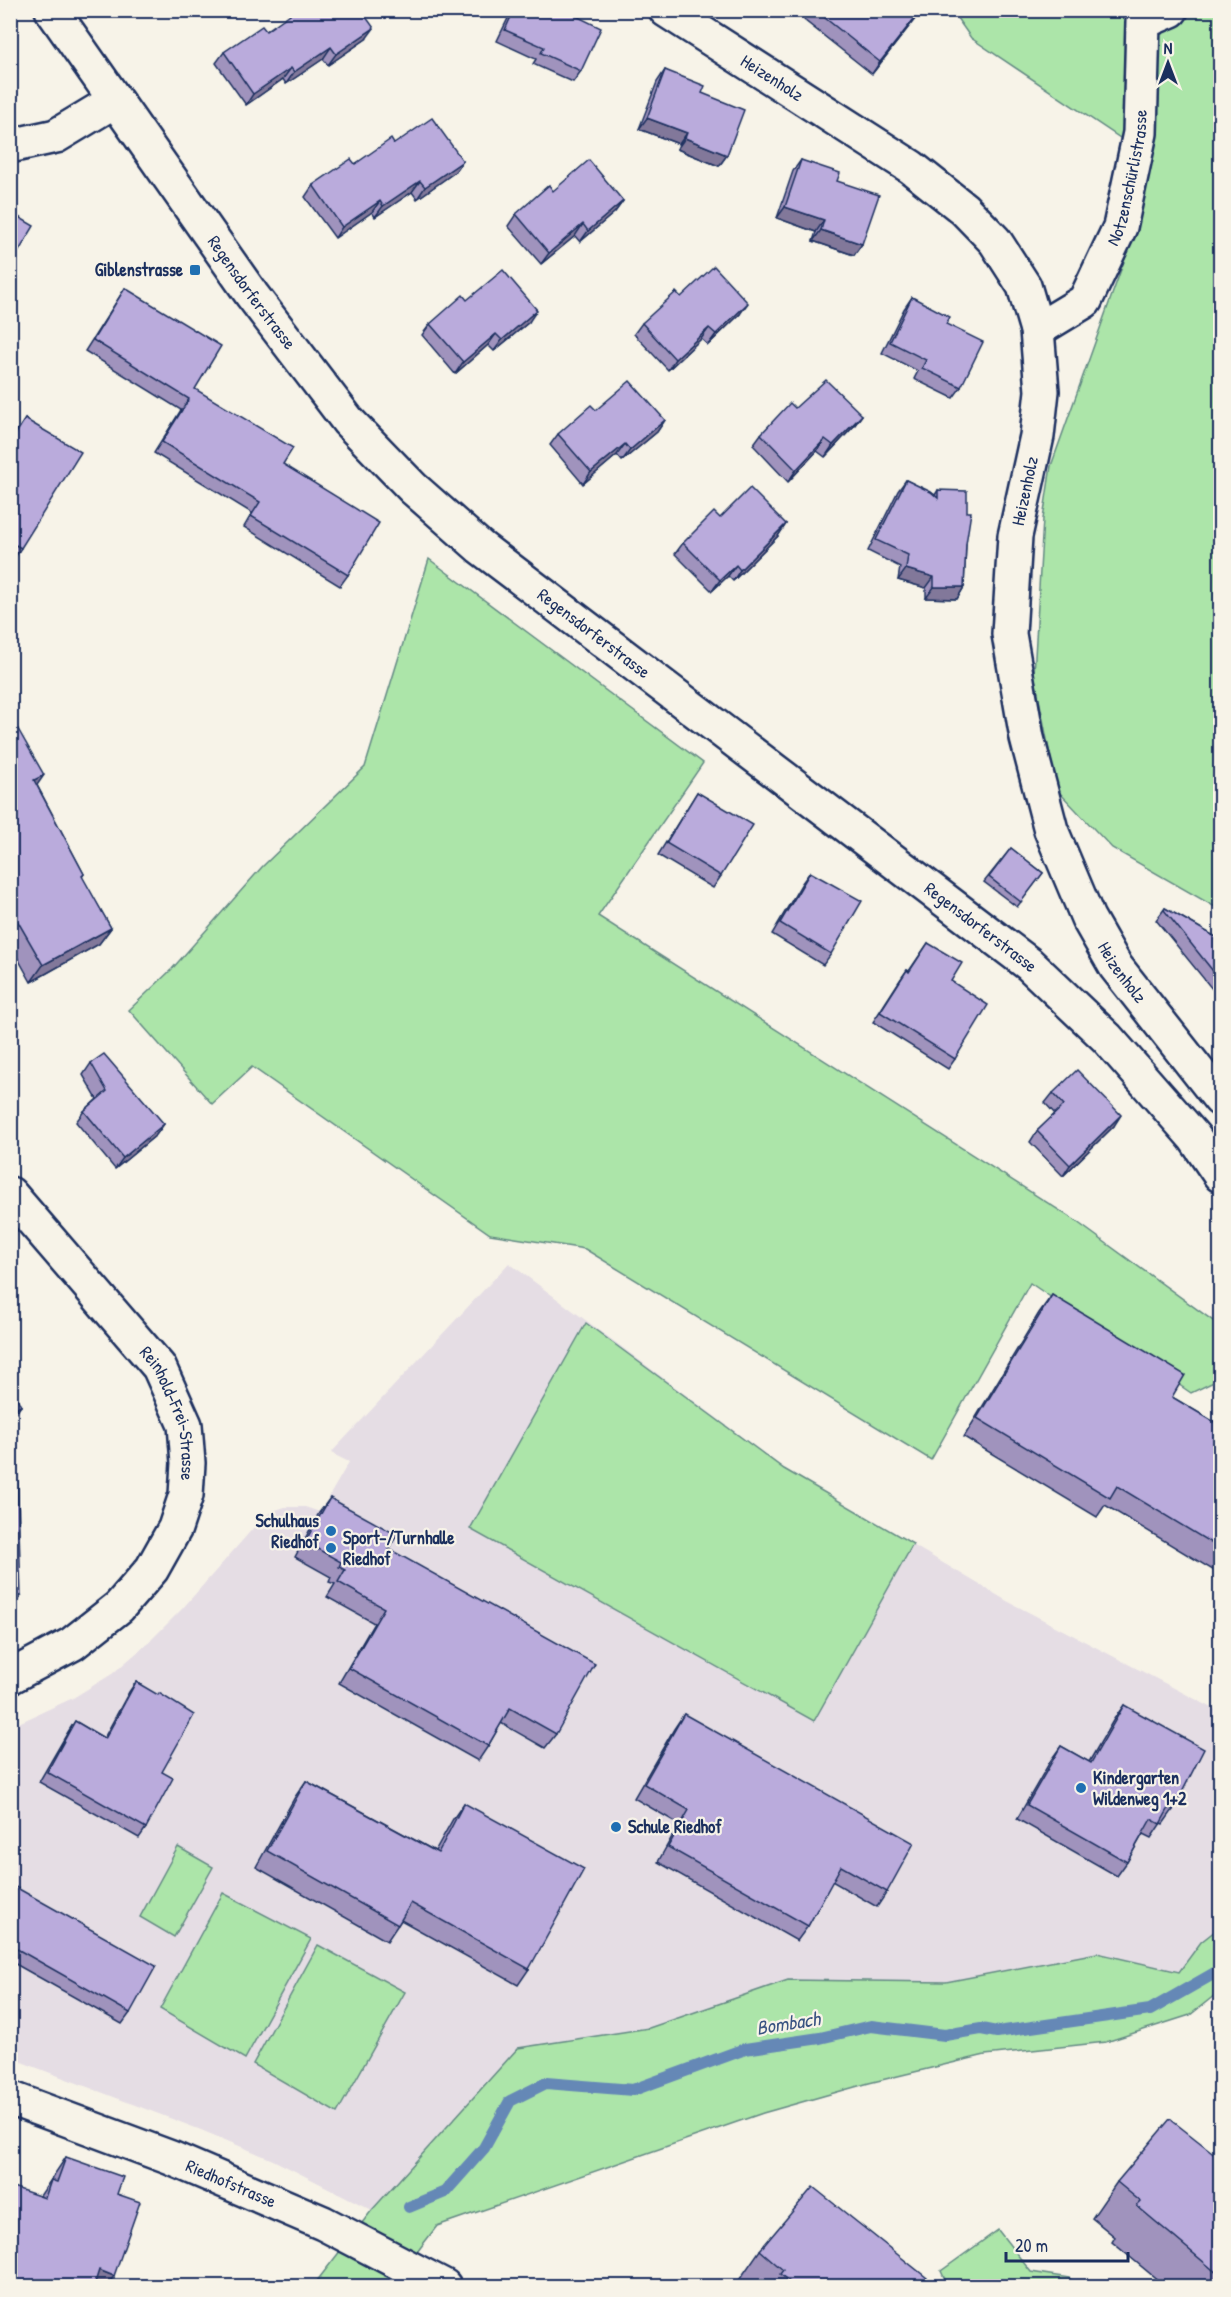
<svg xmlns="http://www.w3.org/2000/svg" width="1231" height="2297" viewBox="0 0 1231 2297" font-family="'Patrick Hand',sans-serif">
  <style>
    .built { fill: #e5dde4 }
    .green { fill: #ace5a9; stroke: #648a84; stroke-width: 1.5 }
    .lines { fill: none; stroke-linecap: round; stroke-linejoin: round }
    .stream { stroke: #6588b6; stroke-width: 12 }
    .street-casing { stroke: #1b2f5e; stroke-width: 38 }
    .secondary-casing { stroke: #1b2f5e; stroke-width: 38 }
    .street { stroke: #f7f3e8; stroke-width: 33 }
    .secondary { stroke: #f7f3e8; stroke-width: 33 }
    .wall { fill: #a093bd; stroke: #1b2f5e; stroke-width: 1.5 }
    .shaded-wall { fill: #82789a; stroke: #1b2f5e; stroke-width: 1.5 }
    .building { fill: #baabdc; stroke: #1b2f5e; stroke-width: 1.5 }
    .poi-dot { fill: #1f6fb2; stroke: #f7f3e8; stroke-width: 2 }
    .labels { text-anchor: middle; stroke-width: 4.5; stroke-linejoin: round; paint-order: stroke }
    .street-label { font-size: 18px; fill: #1b2f5e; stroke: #f7f3e8 }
    .poi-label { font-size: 18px; font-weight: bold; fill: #1b2f5e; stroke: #f7f3e8; text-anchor: start }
    .water-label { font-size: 20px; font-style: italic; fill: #3a5482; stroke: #f7f3e8 }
  </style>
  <rect width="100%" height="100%" fill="#f7f3e8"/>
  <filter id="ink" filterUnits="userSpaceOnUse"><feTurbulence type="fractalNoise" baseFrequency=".0167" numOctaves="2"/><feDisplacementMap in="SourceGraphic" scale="12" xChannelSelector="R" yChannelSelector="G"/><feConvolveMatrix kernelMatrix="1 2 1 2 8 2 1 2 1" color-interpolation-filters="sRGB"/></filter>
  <g filter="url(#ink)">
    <!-- built -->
    <path class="built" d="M509,1263L785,1469L1007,1601L1220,1712V1927L1201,1942L1179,1972L1097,1953L946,1982L788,1980L649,2028L518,2048L372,2210L273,2160L201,2130L11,2058L10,1727L73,1698L112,1674L147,1644L182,1609L263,1517L273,1511L285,1507H305L320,1512L349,1462L331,1453Z"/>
    <!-- green -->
    <g class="green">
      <path d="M952,11H1220V895L1215,907L1112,848L1057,790L1034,674L1043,519L1051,466L1139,219L1123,140L971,38Z"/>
      <path d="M429,559L703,763L598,916L1073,1219L1220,1326V1379L1191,1393L1030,1283L931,1460L585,1249L490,1234L252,1067L212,1104L129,1010L172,969L262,867L365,767Z"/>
      <path d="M586,1323L784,1469L913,1544L814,1721L470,1529Z"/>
      <path d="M178,1847L213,1867L174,1937L140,1917Z"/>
      <path d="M223,1893L311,1939L245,2059L160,2009Z"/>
      <path d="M1220,1927V1991L1190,2015L1106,2042L985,2055L869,2083L763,2113L437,2226L391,2286H313L372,2210L518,2048L649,2028L788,1980L946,1982L1097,1953L1179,1972L1201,1942Z"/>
      <path d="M318,1945L405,1992L337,2113L253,2064Z"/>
      <path d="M998,2230L1031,2272L1069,2278L1080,2286H948L941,2271Z"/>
    </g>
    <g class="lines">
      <!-- stream -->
      <path class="stream" d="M409,2207L445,2192L484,2148L510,2101L546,2083L633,2090L745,2049L820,2038L871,2026L945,2035L981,2029L997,2032L1150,2010L1220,1970"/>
      <defs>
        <g id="street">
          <path id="s1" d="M666,10L911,167L964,209L995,241L1024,286L1037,330L1042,391L1037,436L1015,536L1009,634L1027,738L1051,830L1088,918L1116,967L1220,1099"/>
          <path d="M10,146L56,136L114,101"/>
          <path id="s2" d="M1037,330L1085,301L1120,227L1140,133L1143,22L1171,10"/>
          <path id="s3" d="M10,1194L159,1367L185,1425L188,1463L186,1495L175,1528L152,1569L119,1607L72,1644L10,1677"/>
          <path id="s4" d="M10,2098L171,2158L323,2223L444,2286"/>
        </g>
        <g id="secondary">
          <path id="s5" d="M52,10L252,295L348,421L413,488L480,547L1029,964L1107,1038L1194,1137L1220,1175"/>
        </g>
      </defs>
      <!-- street casing -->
      <use href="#street" class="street-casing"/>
      <!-- secondary casing -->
      <use href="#secondary" class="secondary-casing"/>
      <!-- street -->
      <use href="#street" class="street"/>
      <!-- secondary -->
      <use href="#secondary" class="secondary"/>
    </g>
    <!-- wall -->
    <g class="wall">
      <path d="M512,10H564L581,71L573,82L533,64L536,59L497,41Z"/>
      <path d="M810,10H922L872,74L804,20Z"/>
      <path d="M266,31L366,39L328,65L323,59L286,84L283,79L246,105L216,63L224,52Z"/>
      <path d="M665,70L702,93L727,155L719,166L677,149L679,144L639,129L657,82Z"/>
      <path d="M394,144L463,161L455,172L417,199L412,192L375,217L372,212L335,238L305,197L313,185Z"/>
      <path d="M801,160L837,181L862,244L854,255L813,241L816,232L777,218L793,171Z"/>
      <path d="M553,191L623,201L615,212L580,242L575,236L541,264L508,226L516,214Z"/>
      <path d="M125,288L195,389L283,464L348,575L340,586L244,527L252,513L154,453L181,410L85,351Z"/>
      <path d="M681,297L740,314L708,345L701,339L668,370L634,334L642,323Z"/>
      <path d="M912,297L946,324L961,387L953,398L914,379L918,371L882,353L904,309Z"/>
      <path d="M467,300L529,322L494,351L488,345L455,374L422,335L430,324Z"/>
      <path d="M795,408L862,415L854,426L825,457L817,451L788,482L753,445L761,434Z"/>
      <path d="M596,410L665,420L657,432L622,461L617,455L583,484L550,445L558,434Z"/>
      <path d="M25,419L21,548L14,559L10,558V441Z"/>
      <path d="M906,480L935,495L938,490L966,544L964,587L957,599L926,598V588L898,580L900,567L868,551L898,491Z"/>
      <path d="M720,518L786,524L778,536L733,581L728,576L712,591L675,554L683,543Z"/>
      <path d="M10,715L37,785L84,874L82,877L111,928L99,944L31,982L10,944Z"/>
      <path d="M697,792L721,876L713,888L658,855Z"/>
      <path d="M1011,848L1043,873L1017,907L984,882Z"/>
      <path d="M810,872L831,954L823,965L772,934L802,883Z"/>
      <path d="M1165,908L1221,940V1000L1156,920Z"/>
      <path d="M928,943L951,981L955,1059L948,1069L873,1022L900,980L907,970L909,971Z"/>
      <path d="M91,1063L164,1124L156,1135L115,1169L76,1122L84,1111L97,1099L83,1075Z"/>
      <path d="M1053,1093L1114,1126L1063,1176L1030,1142L1037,1131L1055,1114L1045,1103Z"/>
      <path d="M1052,1295L1172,1397L1221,1426V1575L1105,1505L1097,1517L964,1437L1039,1313Z"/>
      <path d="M330,1498L389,1549L556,1734L545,1748L501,1723L488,1746L478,1761L339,1683L374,1623L327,1597L335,1584L329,1582L331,1577L295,1557L319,1513Z"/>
      <path d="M136,1682L146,1828L139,1838L39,1782L68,1732L75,1721L104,1738L129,1692Z"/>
      <path d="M1124,1705L1173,1810L1163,1824L1161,1823L1151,1838L1143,1834L1127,1862L1117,1876L1017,1819L1051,1760L1061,1746L1089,1762L1114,1719Z"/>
      <path d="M684,1714L887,1892L877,1907L832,1881L808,1926L797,1941L658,1862L679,1824L634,1798L674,1729Z"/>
      <path d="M306,1781L435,1851L453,1819L464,1803L529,1969L518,1985L401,1920L387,1941L256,1867L295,1797Z"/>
      <path d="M10,1884L130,2013L122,2024L10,1961Z"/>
      <path d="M66,2157L117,2194L107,2286L40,2196Z"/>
      <path d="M1221,2159V2286H1165L1112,2242L1115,2237L1092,2218L1117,2182Z"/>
      <path d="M760,2250L937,2286H735Z"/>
    </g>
    <!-- shaded-wall -->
    <g class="shaded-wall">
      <path d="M921,10H922L872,74L880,62Z"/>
      <path d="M374,28L366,39L328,65L336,54Z"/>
      <path d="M331,47L323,59L286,84L294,72Z"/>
      <path d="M291,68L283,79L246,105L253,94Z"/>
      <path d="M647,118L687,133L679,144L639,129Z"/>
      <path d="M685,138L727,155L719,166L677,149Z"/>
      <path d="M463,161L455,172L417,199L425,187Z"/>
      <path d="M420,181L412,192L375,217L383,206Z"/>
      <path d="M380,201L372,212L335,238L342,227Z"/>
      <path d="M623,201L615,212L580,242L588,231Z"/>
      <path d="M785,207L824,220L816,232L777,218Z"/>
      <path d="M583,224L575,236L541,264L549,253Z"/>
      <path d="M821,230L862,244L854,255L813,241Z"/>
      <path d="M748,303L740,314L708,345L716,334Z"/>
      <path d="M537,310L529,322L494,351L502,340Z"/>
      <path d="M709,328L701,339L668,370L675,359Z"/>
      <path d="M496,334L488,345L455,374L463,362Z"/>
      <path d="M862,415L854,426L825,457L833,445Z"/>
      <path d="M665,420L657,432L622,461L630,450Z"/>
      <path d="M825,439L817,451L788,482L796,470Z"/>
      <path d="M625,444L617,455L583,484L591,472Z"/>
      <path d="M786,524L778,536L733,581L740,570Z"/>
      <path d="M736,565L728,576L712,591L720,580Z"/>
      <path d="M906,569L934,577L926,588L898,580Z"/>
      <path d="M934,587H964L957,599L926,598Z"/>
      <path d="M44,775L33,791L34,780Z"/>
      <path d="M111,928L99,944L31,982L43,965Z"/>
      <path d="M1121,1115L1114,1126L1063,1176L1070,1165Z"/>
      <path d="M164,1124L156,1135L115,1169L123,1158Z"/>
      <path d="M21,1406L10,1421V1409Z"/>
      <path d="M10,1596H21L10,1610Z"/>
      <path d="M99,2270L114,2276L107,2286H84Z"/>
    </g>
    <!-- building -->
    <g class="building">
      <path d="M296,10H361L374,28L336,54L331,47L294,72L291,68L253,94L224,52L262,26L266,31Z"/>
      <path d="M514,10H564L601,28L581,71L541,53L544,47L505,30Z"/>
      <path d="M815,10H921L880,62Z"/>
      <path d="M665,70L705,86L702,93L744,110L727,155L685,138L687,133L647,118Z"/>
      <path d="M432,118L463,161L425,187L420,181L383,206L380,201L342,227L313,185L351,159L355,164L391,139L394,144Z"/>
      <path d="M589,160L623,201L588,231L583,224L549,253L516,214L549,185L553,191Z"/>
      <path d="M801,160L840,173L837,181L879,195L862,244L821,230L824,220L785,207Z"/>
      <path d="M10,212L34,226L10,266Z"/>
      <path d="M714,266L748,303L716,334L709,328L675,359L642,323L676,292L681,297Z"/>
      <path d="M503,270L537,310L502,340L496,334L463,362L430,324L463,295L467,300Z"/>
      <path d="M125,288L221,346L195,389L293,448L283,464L379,523L348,575L251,516L260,502L162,442L189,399L93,340Z"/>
      <path d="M912,297L950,317L946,324L983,342L961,387L922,368L926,360L890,342Z"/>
      <path d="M826,380L862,415L833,445L825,439L796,470L761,434L790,403L795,408Z"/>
      <path d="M630,381L665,420L630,450L625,444L591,472L558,434L591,405L596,410Z"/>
      <path d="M25,419L81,452L21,548L10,542V443Z"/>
      <path d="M906,480L931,492L938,498V490L967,491V512H971L966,544L964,587H934V577L906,569L908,555L876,540Z"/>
      <path d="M750,488L786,524L740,570L736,565L720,580L683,543L714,512L720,518Z"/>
      <path d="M10,715L44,775L34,780L84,874L82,876L111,928L43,965L10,908Z"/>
      <path d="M697,792L753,825L721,876L666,843Z"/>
      <path d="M1011,848L1043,873L1021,902L989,877Z"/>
      <path d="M810,872L862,901L831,954L780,923Z"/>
      <path d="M1165,908L1221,940V981L1164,910Z"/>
      <path d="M928,943L962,963L951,981L988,1005L955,1059L880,1012L907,970L909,972Z"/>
      <path d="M104,1054L164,1124L123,1158L84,1111L107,1091L91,1063Z"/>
      <path d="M1077,1070L1121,1115L1070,1165L1037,1131L1064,1105L1053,1093Z"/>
      <path d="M10,1228L16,1234L10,1237Z"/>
      <path d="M1052,1295L1185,1375L1172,1397L1221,1426V1549L1117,1486L1110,1498L977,1418Z"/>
      <path d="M10,1385L21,1406L10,1409Z"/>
      <path d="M17,1460L21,1596H10V1461Z"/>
      <path d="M330,1498L397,1535L389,1549L595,1664L556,1734L510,1708L488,1746L349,1668L384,1608L338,1582L345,1570L339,1567L341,1562L305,1542Z"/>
      <path d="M136,1682L158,1695L159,1693L194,1715L162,1772L173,1778L146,1828L47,1772L75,1721L105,1739Z"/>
      <path d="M1124,1705L1204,1749L1173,1810L1169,1808L1160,1824L1151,1819L1127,1862L1027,1805L1061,1746L1091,1763Z"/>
      <path d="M684,1714L914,1843L887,1892L841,1866L808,1926L668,1847L689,1810L644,1784Z"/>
      <path d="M306,1781L438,1853L464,1803L584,1869L529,1969L411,1903L398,1925L267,1851Z"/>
      <path d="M10,1884L156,1966L130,2013L10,1945Z"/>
      <path d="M1170,2119L1221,2159V2271L1218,2274L1137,2206L1141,2202L1117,2182Z"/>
      <path d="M66,2157L123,2177L117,2194L140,2202L114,2276L99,2270L94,2286L85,2285V2286H10V2186L45,2198L51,2180L57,2182Z"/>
      <path d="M813,2187L937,2286H795L780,2274L783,2270L760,2250Z"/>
    </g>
  </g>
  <!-- markers -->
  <g class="poi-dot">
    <rect x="189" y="264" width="12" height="12" rx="3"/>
    <circle cx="331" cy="1531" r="6"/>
    <circle cx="331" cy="1548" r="6"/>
    <circle cx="1081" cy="1788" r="6"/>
    <circle cx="616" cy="1827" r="6"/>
  </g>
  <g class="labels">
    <!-- street labels -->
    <g class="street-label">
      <text dy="6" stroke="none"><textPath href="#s1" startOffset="126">Heizenholz</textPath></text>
      <text dy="6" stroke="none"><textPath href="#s2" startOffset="188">Notzenschürlistrasse</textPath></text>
      <text dy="6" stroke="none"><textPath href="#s5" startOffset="346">Regensdorferstrasse</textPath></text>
      <text transform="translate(1025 491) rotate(-78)" y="6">Heizenholz</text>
      <text dy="6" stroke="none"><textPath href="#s5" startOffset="832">Regensdorferstrasse</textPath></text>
      <text dy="6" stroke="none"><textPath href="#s5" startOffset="1318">Regensdorferstrasse</textPath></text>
      <text dy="6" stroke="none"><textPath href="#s1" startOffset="1170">Heizenholz</textPath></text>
      <text dy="6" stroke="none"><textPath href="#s3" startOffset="276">Reinhold-Frei-Strasse</textPath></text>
      <text dy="6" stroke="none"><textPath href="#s4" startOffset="237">Riedhofstrasse</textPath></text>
    </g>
    <!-- poi labels -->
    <g class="poi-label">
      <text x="183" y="276" text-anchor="end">Giblenstrasse</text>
      <text x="319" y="1527" text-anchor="end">Schulhaus<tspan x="319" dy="21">Riedhof</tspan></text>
      <text x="343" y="1544">Sport-/Turnhalle<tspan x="343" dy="21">Riedhof</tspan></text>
      <text x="1093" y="1784">Kindergarten<tspan x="1093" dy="21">Wildenweg 1+2</tspan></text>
      <text x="628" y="1833">Schule Riedhof</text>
    </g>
    <!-- water labels -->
    <g class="water-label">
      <text transform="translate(788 2023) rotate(-9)" y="7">Bombach</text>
    </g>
  </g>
  <!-- margin -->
  <rect width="1231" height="2297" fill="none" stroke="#f7f3e8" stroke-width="36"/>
  <rect x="18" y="18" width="1195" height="2261" fill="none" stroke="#1b2f5e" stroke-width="2" filter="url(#ink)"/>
  <!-- north arrow -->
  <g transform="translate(1168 63)" stroke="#f7f3e8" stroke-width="4.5" paint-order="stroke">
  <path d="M0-4.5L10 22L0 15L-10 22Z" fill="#1b2f5e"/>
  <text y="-9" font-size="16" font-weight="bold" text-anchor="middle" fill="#1b2f5e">N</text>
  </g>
  <!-- scale -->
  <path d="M1006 2252v9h122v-9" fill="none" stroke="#1b2f5e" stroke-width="3"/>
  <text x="1015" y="2252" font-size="18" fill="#1b2f5e" stroke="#f7f3e8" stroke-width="4.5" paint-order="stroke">20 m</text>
</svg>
